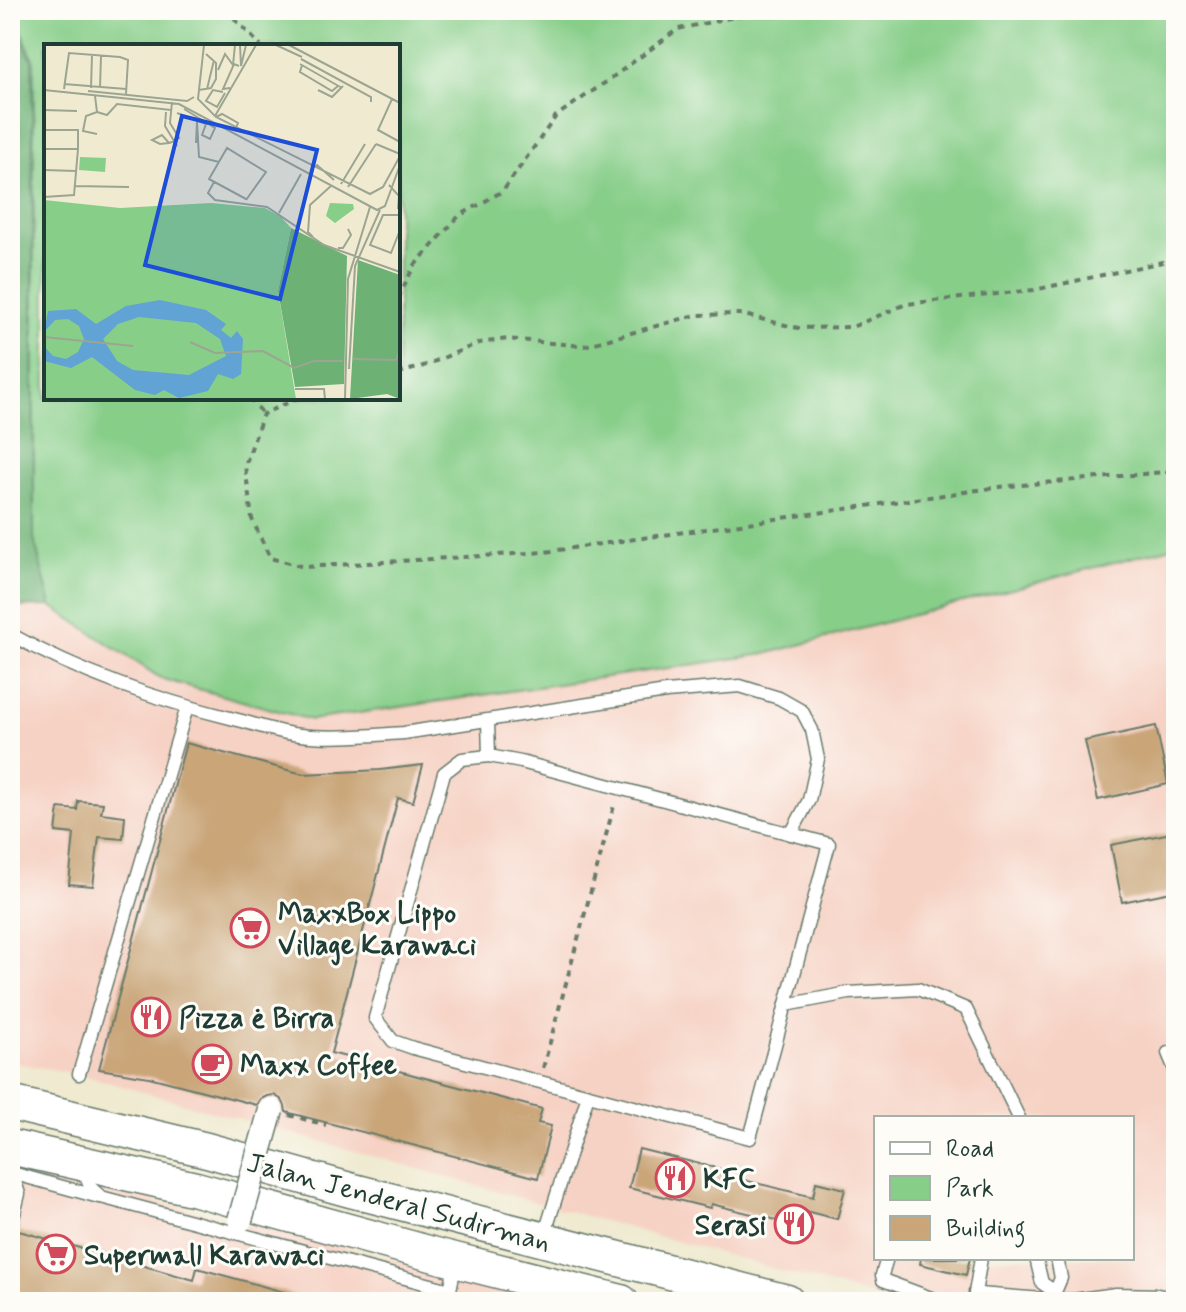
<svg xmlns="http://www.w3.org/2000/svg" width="1186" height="1312" viewBox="0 0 1186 1312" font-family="Mynerve,sans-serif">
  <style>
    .built { fill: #f6d2c4; fill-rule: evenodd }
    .green { fill: #87ce89; stroke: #53865e; stroke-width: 2; fill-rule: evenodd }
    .forest { fill: #6db175; stroke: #467754; stroke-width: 2 }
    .building { fill: #c9a578 }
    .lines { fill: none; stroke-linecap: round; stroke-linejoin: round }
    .lane-casing { stroke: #687a6b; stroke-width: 15 }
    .secondary-casing { stroke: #687a6b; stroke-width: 37 }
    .path { stroke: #687a6b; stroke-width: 4; stroke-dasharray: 6 6; stroke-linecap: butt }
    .lane { stroke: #fff; stroke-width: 12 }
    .secondary { stroke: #fff; stroke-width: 34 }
    .street-bridge-casing { stroke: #687a6b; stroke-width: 27; stroke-linecap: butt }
    .street-bridge { stroke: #fff; stroke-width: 24 }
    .labels { text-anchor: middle; stroke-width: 6; stroke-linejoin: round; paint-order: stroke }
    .poi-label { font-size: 28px; font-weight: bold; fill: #1f3d34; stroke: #fdfcf7; text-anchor: start }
    .street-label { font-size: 28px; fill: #1f3d34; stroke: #fdfcf7 }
    .inset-road { fill: none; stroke: #9ca592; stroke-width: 2 }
    .view { fill: #1d4ed8; fill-opacity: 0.15; stroke: #1d4ed8; stroke-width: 4 }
    .inset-edge { fill: none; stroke: #1f3d34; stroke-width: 4 }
  </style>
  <rect width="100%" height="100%" fill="#fdfcf7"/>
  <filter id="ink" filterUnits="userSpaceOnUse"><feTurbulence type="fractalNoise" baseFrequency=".0125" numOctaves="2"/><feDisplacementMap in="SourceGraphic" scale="16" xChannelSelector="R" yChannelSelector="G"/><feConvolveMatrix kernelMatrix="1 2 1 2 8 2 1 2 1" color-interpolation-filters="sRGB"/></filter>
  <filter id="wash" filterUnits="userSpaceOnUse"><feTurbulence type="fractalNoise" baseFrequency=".006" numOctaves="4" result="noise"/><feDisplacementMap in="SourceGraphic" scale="32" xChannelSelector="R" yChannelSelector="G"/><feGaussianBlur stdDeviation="1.8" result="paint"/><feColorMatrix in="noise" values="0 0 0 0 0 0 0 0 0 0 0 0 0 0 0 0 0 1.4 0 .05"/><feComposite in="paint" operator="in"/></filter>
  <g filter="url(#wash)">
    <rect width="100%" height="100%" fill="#efead0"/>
    <!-- built -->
    <g class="built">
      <path d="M1176,546V1302H893L79,1074L10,1062V607L51,606L162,679L311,720L765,654ZM876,1118H1132V1258H876Z"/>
      <path d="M10,1165L565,1302H10Z"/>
    </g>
    <!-- green -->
    <path class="green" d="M13,10H1176V546L765,654L311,720L162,679L51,606L34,540V61ZM46,46H398V398H46Z"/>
    <!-- forest -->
    <path class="forest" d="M10,10L32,61L34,539L51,606L10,607Z"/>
    <g id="blocks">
      <!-- building -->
      <g class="building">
        <path d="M1156,726L1168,784L1098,800L1085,741Z"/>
        <path d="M186,743L303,774L380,770L423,765L413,802L398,798L331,1053L542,1109L538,1123L551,1126L538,1178L286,1112L285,1106L282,1100L274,1095L267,1096L261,1099L257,1105L149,1077L99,1069Z"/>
        <path d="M78,801L103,803L101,813L125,816L123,839L99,837L93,886L69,884L74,834L56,832L59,808L77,810Z"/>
        <path d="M1176,832V891L1122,902L1111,845Z"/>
        <path d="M639,1149L720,1169L719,1174L813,1197L816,1182L845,1189L837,1219L809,1212L805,1227L711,1204L710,1208L629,1188Z"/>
        <path d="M19,1231L194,1280L197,1268L302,1297L301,1302H10V1241L17,1236Z"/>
        <path d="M921,1258H970L966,1275L920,1264Z"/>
      </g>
    </g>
  </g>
  <g filter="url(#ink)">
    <use href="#blocks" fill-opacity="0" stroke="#687a6b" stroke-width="2"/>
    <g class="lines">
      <defs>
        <g id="lane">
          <path d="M10,634C81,674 155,699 234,719C255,724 278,733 300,735C333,739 371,735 404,733L666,692L740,686L779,698L802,711L812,730L818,759L809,800L791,834"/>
          <path d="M488,721L489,756"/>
          <path d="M489,756L521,762L829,844L750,1138L413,1048L393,1041L375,1018L444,773L462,759Z"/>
          <path d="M786,1005L849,993L918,989L966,1009L1019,1118"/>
          <path d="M1168,1053L1176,1072"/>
          <path d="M79,1074L187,707"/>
          <path d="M1176,1111C1169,1119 1168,1130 1176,1138"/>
          <path d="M83,1168L90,1187L101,1197L450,1290L455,1266L459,1267"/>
          <path d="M10,1179L12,1173L99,1197"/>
          <path d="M10,1230L19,1194L12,1172"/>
          <path d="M544,1236L588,1095"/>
          <path d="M887,1258L882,1275L883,1280L942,1302"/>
          <path d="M981,1258L975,1293L979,1294L1056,1300H1073L1116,1294L1158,1295L1176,1299"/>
          <path d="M1036,1258L1042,1283L1055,1292L1061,1278L1057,1258"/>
        </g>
        <g id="secondary">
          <path d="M10,1103L207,1150L350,1190L787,1302"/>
          <path d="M10,1147L196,1189L439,1256L621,1302"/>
        </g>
      </defs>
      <!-- lane casing -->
      <use href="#lane" class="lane-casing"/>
      <!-- secondary casing -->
      <use href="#secondary" class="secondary-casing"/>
      <!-- path -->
      <g class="path">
        <path d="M226,10L261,46"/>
        <path d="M398,298L414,266L459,216L503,191L556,116L606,82L678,29L767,10"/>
        <path d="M398,373L421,367L479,343L508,339L584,346L696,315L740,314L798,328L852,327L906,304L1034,290L1176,259"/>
        <path d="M250,398L263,414"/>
        <path d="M298,398L263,414L245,466L252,519L270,558L304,567L545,552L999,487L1176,471"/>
        <path d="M543,1068L615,802"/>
        <path d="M289,1115L326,1125"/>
      </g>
      <!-- lane -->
      <use href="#lane" class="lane"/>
      <!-- secondary -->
      <use href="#secondary" class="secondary"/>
      <defs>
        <path id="street-bridge" d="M240,1220L271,1110"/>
      </defs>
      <!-- street-bridge casing -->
      <use href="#street-bridge" class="street-bridge-casing"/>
      <!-- street-bridge -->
      <use href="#street-bridge" class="street-bridge"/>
    </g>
  </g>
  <!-- icons -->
  <defs>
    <symbol id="supermarket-ring" viewBox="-11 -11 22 22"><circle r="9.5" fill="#fdfcf7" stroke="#d1495b" stroke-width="1.5"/><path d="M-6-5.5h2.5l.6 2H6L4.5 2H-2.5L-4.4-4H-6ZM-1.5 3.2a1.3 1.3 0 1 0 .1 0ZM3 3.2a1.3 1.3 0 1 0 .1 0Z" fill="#d1495b"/></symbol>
    <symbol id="restaurant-ring" viewBox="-11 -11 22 22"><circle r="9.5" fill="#fdfcf7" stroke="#d1495b" stroke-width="1.5"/><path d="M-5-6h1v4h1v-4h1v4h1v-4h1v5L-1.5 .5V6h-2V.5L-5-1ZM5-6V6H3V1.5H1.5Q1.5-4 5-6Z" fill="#d1495b"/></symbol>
    <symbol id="cafe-ring" viewBox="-11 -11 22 22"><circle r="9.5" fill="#fdfcf7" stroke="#d1495b" stroke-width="1.5"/><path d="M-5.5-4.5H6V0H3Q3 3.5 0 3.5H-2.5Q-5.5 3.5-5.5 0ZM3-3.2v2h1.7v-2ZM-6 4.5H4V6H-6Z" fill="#d1495b"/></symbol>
  </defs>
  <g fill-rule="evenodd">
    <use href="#supermarket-ring" x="228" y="906" width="44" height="44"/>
    <use href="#restaurant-ring" x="129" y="995" width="44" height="44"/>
    <use href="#cafe-ring" x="190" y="1042" width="44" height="44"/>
    <use href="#restaurant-ring" x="653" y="1156" width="44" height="44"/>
    <use href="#restaurant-ring" x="772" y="1202" width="44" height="44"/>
    <use href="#supermarket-ring" x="34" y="1232" width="44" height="44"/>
  </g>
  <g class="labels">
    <!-- poi labels -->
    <g class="poi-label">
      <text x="278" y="922">MaxxBox Lippo<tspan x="278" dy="32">Village Karawaci</tspan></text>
      <text x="179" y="1027">Pizza ė Birra</text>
      <text x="240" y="1074">Maxx Coffee</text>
      <text x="703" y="1188">KFC</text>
      <text x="766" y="1234" text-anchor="end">Serasi</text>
      <text x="84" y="1264">Supermall Karawaci</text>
    </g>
    <!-- street labels -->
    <g class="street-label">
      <text transform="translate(399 1201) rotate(15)" y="10">Jalan Jenderal Sudirman</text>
    </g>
  </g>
  <!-- overview -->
  <g transform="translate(44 44)">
    <rect width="356" height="356" fill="#efead0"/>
    <path d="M36,113L62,114L61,128L35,126ZM0,156L76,164L167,159L221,164L237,173L247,184L234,247L252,355H0ZM286,159L309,160L310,165L291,179L282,172Z" fill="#87ce89"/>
    <path d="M247,184L303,212L300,340L251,343L234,247ZM314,216L356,231V355L343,350L306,355Z" fill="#6db175"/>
    <path d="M116,256L162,266L182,280L177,286L187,294L193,287L199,295L197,330L189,335L174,330L164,347L135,354L120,346L111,351L91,346L48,313L27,324L0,317V302L9,312L22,315L34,308L40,295L35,282L24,275L11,276L0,288L4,267L32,265L52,280L82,262ZM95,273L152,279L176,295L182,312L145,331L89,326L73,317L59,295L74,280Z" fill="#60a3d4" fill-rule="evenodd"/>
    <path class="inset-road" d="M160,1L154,55L172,73L326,150L339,143L356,112M196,1L197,22L202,1M232,1L258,13M245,1L356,59M257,15L327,53V58M256,20L298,44M258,21L256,28L288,47L294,42M174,26L181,10L189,21L191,1M20,40L82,45M47,44L48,11M56,44L57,12M186,44L179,45L190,20L195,22M20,45L25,9L76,13L84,16L82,50M163,45L170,16M0,46L135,60L333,166L341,162L356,121M155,46L167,44L172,35V19L162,10M274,46L288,53L299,42M44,47L143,57L150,53M179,48L169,46L162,57L173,63L181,49M51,52L53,68L42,72L39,87L53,90M348,55L334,86L356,98M0,66L33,67M53,68L63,71L73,60L127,66M122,68L121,82L133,102M133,69L162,80L158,91L166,95L171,84L140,65M171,72L212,1M172,73L178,70L194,79L192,84M0,86H34V105L30,151L0,153M125,99L118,91L108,96L116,100L125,99L128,98L135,94L126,79L128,58M152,99L153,78L155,113L175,118M332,100L356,110M0,105H34M268,124L273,121L290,136M0,126L32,127M170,138L164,149L171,156L223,163L280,201L356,228M297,140L321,100M345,141L355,152L354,165M31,142L85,143M304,143L332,100M202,156L222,128L183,104L165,135L202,155M235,169L257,130M354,171H339L326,201L347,209L356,186M269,193L264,188L266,161L288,141M294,204H299L307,191L304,185M0,293L89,302M146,298L171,309L219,307L250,324L270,317H299M309,315L352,316L356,305M305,325L311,222L336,166M251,345H280L281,355M301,355L304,235L326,163"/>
    <path class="view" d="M138,72L273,106L236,255L101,221Z"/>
    <rect width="356" height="356" class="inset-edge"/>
  </g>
  <!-- margin -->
  <rect width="1186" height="1312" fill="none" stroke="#fdfcf7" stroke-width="40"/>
  <!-- legend -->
  <rect x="874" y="1116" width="260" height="144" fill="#fdfcf7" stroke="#a4b0a9" stroke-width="2"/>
  <rect x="890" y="1142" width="40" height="12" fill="#ffffff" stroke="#a4b0a9" stroke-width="2"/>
  <text x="946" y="1156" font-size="24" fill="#1f3d34">Road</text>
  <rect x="890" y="1176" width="40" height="24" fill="#87ce89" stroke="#a4b0a9" stroke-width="2"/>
  <text x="946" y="1196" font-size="24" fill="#1f3d34">Park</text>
  <rect x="890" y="1216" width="40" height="24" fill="#c9a578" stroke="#a4b0a9" stroke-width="2"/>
  <text x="946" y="1236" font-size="24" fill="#1f3d34">Building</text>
</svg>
